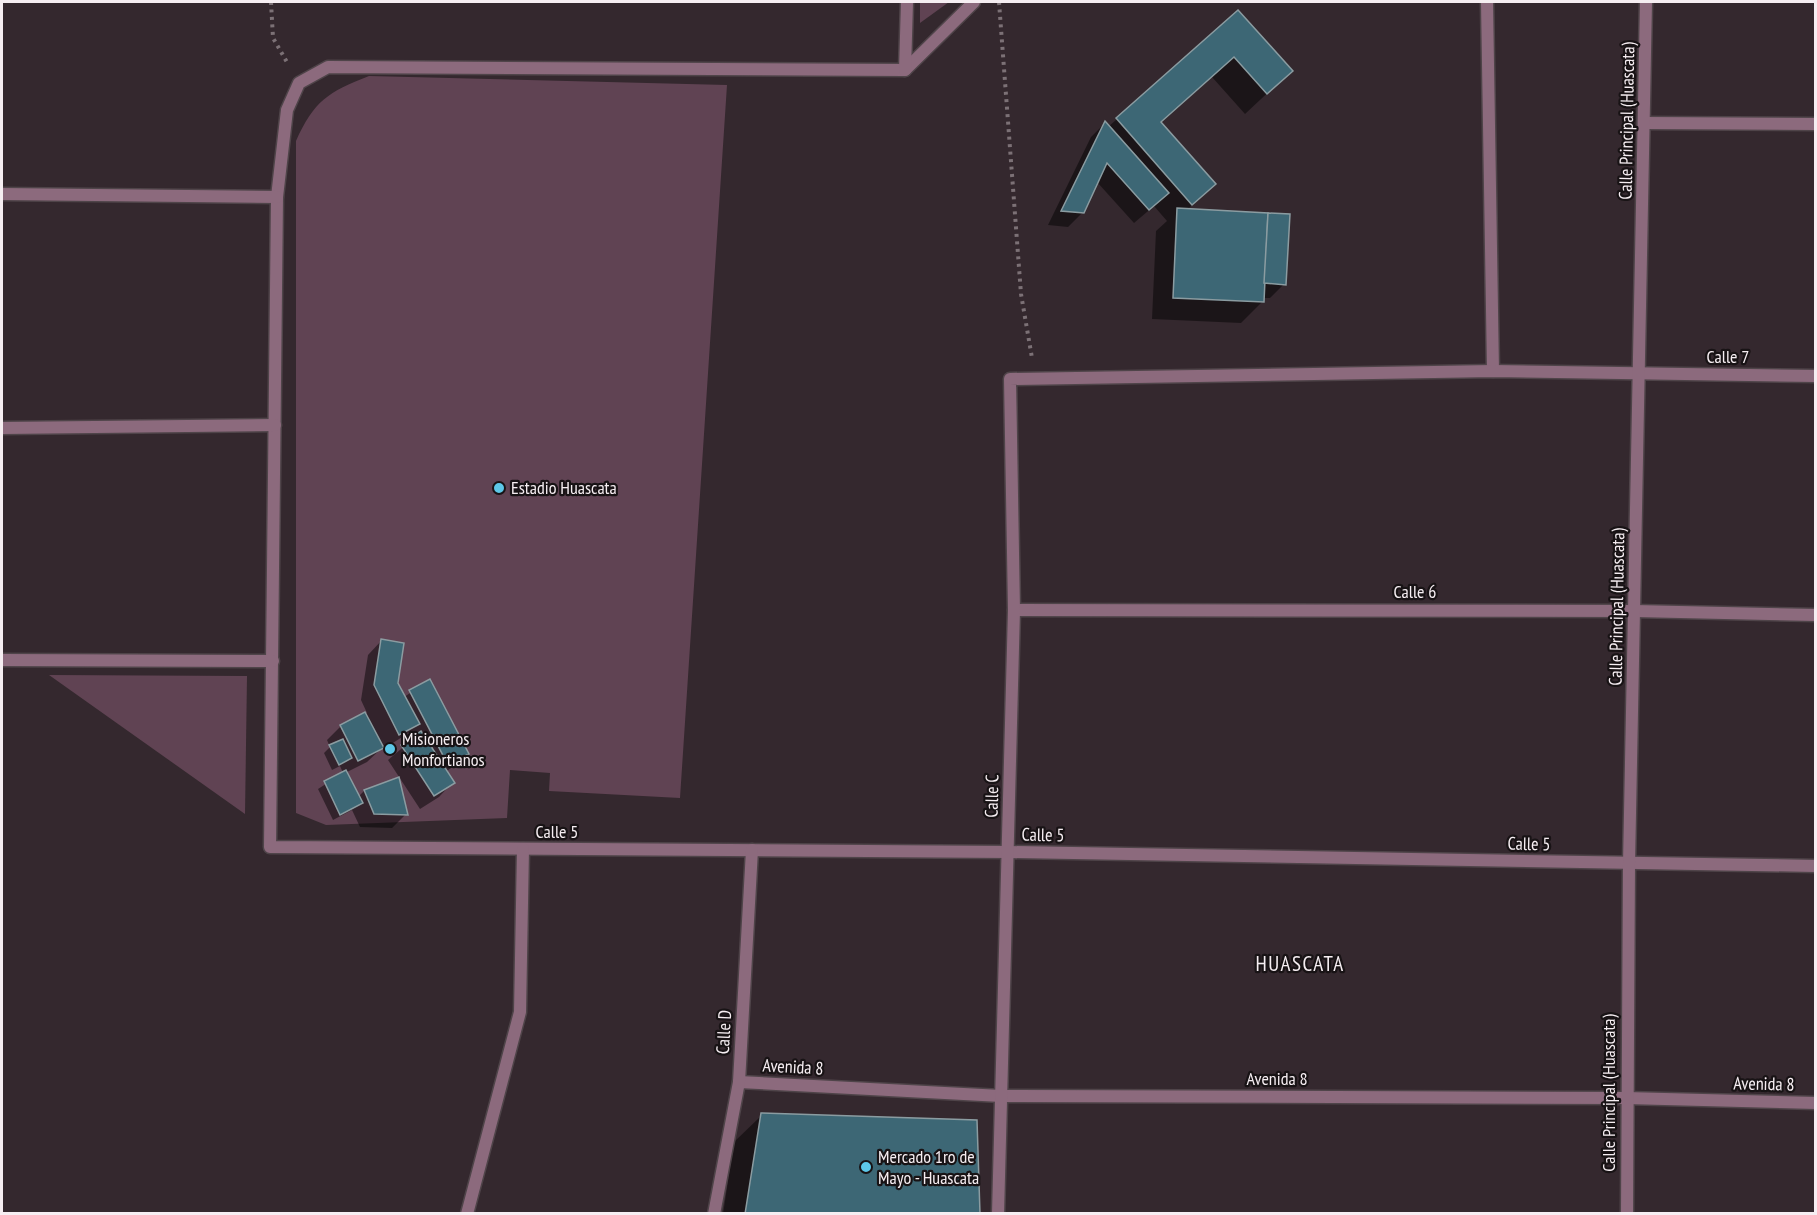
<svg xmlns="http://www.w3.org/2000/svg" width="1817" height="1215" viewBox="0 0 1817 1215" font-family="'PT Sans Narrow',sans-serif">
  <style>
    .green { fill: #604353 }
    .shadow { fill: #0007 }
    .building { fill: #3d6775; stroke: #8b9ca1; stroke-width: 1.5 }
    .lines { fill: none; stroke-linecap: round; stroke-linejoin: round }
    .minor-casing { stroke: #4f4449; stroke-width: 15 }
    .path { stroke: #7c7176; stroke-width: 4; stroke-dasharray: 3 4.5; stroke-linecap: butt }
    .minor { stroke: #8c6a7d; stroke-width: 12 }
    .poi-dot { fill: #5dc7e8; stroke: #181315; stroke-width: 2 }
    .labels { text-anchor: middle; stroke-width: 4.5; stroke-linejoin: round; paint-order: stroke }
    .street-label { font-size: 18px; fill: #f6eef2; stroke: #181315 }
    .poi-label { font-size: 18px; fill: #f6eef2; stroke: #181315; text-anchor: start }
    .quarter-label { font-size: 21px; letter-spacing: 1.5px; fill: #f6eef2; stroke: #181315 }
  </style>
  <rect width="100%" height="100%" fill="#34282e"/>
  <!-- green -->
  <g class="green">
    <path d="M920,2H949L920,23Z"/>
    <path d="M369,76L727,85L680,798L549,791L550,773L510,770L507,818L326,825L296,813V141C314,101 328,92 369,76Z"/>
    <path d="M49,675L247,676L245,814Z"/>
  </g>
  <!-- shadow -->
  <g class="shadow">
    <path d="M1238,12L1291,71L1245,114L1212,77L1161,123L1214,184L1187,210L1284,284L1270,298H1263L1262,302L1241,323L1152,319L1156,231L1167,221L1154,206L1134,223L1097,182L1083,212L1068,227L1048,225L1091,137L1105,123L1108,127Z"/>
    <path d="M382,640L404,697L429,681L468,753L446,772L453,782L439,797L420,809L388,760L413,739L410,732L385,748L384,746L367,762L345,773L358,797L364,791L406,814L392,828L360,827L352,810L333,820L318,789L343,773L340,766L332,770L324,753L330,747L327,740L341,726L367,713L361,700L368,655Z"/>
    <path d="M762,1115L979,1214H723L734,1142Z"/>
  </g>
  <!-- building -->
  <g class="building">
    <path d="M1238,10L1293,71L1267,94L1234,57L1161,122L1216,184L1192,205L1116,118Z"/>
    <path d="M1105,121L1169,193L1149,210L1107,163L1084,213L1061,211Z"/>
    <path d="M1177,208L1268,213L1264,302L1173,298Z"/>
    <path d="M1268,213L1290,214L1286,285L1264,283Z"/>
    <path d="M381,639L404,643L398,683L420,724L399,735L374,685Z"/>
    <path d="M430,679L469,754L448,765L409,690Z"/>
    <path d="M365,712L384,748L358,761L340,725Z"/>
    <path d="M421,731L455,783L434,796L401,745Z"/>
    <path d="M343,739L352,758L339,765L329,745Z"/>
    <path d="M346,770L363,803L340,815L324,781Z"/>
    <path d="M399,777L408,815L374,814L364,790Z"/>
    <path d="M761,1113L977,1120L980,1214H745Z"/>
  </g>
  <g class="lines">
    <defs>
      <g id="minor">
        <path d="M974,2L905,70L328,67L299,83L287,110L277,197L270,847L1009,852L1816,866"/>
        <path d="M1487,2L1493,371"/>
        <path d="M905,70L907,2"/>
        <path d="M1645,123L1816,124"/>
        <path d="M2,194L277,197"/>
        <path d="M2,428L275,425"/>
        <path d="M1014,610L1635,611L1816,615"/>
        <path d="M2,660L273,661"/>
        <path d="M739,1082L1001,1096L1626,1098L1816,1103"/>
        <path d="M467,1214L520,1012L523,849"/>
        <path d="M714,1214L739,1082L752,850"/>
        <path d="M998,1214L1014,610L1010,379L1493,371L1816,376"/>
        <path d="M1627,1214L1629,864L1646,2"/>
      </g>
    </defs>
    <!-- minor casing -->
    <use href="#minor" class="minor-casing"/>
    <!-- path -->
    <g class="path">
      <path d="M271,2L273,38L288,64"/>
      <path d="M999,2L1021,294L1032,358"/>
    </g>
    <!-- minor -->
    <use href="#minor" class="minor"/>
  </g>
  <!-- markers -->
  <g class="poi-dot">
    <circle cx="499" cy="488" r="6"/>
    <circle cx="390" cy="749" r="6"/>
    <circle cx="866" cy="1167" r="6"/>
  </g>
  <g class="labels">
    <!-- street labels -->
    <g class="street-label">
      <text transform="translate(1627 121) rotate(-89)" y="6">Calle Principal (Huascata)</text>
      <text x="1728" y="363">Calle 7</text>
      <text x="1415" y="598">Calle 6</text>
      <text transform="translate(1617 607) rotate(-89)" y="6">Calle Principal (Huascata)</text>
      <text transform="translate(992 796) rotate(-89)" y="6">Calle C</text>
      <text x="557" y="838">Calle 5</text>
      <text transform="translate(1043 835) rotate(1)" y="6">Calle 5</text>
      <text transform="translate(1529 844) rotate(1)" y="6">Calle 5</text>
      <text transform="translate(724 1032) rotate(-87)" y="6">Calle D</text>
      <text transform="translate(793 1067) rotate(3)" y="6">Avenida 8</text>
      <text x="1277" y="1085">Avenida 8</text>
      <text transform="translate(1764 1084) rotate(1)" y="6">Avenida 8</text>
      <text transform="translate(1609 1093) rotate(-90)" y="6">Calle Principal (Huascata)</text>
    </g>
    <!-- poi labels -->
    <g class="poi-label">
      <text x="511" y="494">Estadio Huascata</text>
      <text x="402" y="745">Misioneros<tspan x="402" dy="21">Monfortianos</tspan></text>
      <text x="878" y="1163">Mercado 1ro de<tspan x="878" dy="21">Mayo - Huascata</tspan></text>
    </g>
    <!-- quarter labels -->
    <g class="quarter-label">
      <text x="1300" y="971">HUASCATA</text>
    </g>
  </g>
  <!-- border -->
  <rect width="1817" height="1215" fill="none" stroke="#f6eef2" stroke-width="6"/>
</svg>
